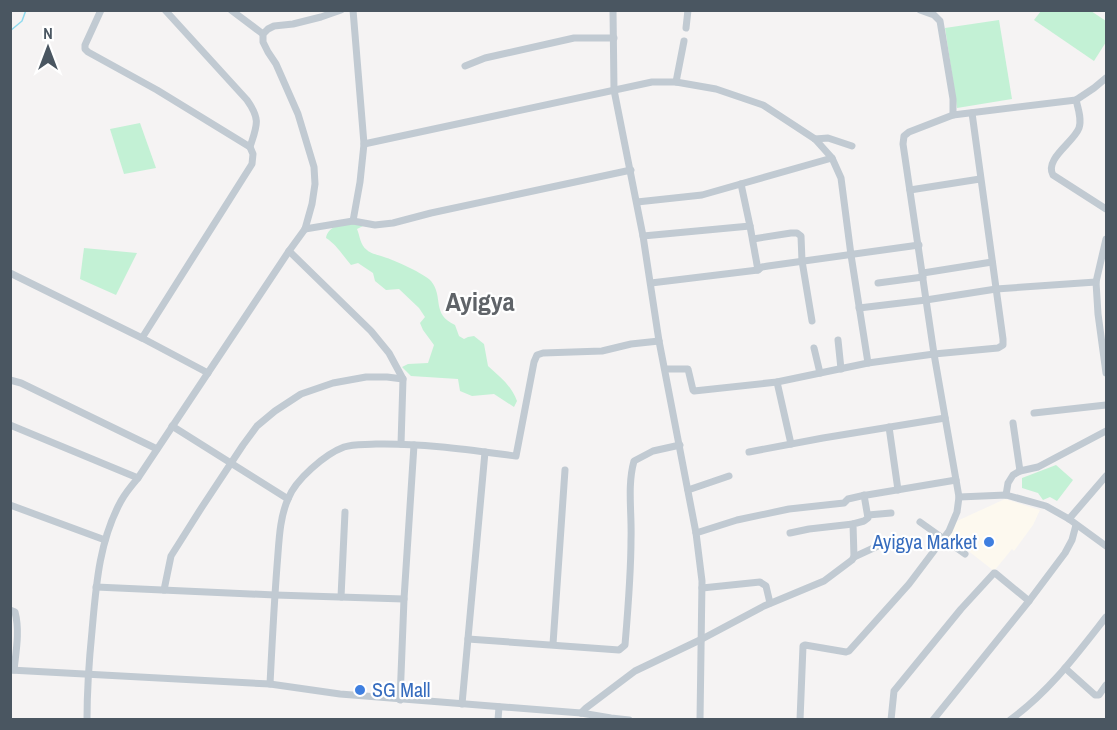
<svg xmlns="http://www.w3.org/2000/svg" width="1117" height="730" viewBox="0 0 1117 730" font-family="'Archivo Narrow',sans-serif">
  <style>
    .commercial { fill: #fdf9ef }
    .green { fill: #c3f1d5 }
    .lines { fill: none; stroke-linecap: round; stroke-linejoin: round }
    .stream { stroke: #90daee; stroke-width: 1.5 }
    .minor { stroke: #c1cad2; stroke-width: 7 }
    .shop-dot { fill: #3f7fe0; stroke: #fff; stroke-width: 2 }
    .labels { text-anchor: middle; stroke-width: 4.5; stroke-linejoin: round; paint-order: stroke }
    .shop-label { font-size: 20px; fill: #366cbe; stroke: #fff; text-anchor: end }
    .district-label { font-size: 26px; font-weight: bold; fill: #5f6368; stroke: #fff }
  </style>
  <rect width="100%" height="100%" fill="#f5f3f3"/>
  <!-- commercial -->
  <path class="commercial" d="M1005,499L1040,510L1033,525L1014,551L1012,549L994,571L948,535L957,521Z"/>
  <!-- green -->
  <g class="green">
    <path d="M1041,11H1091L1106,21V42L1094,61L1034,20Z"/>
    <path d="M999,20L1012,99L957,108L945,28Z"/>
    <path d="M140,123L156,168L124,174L110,129Z"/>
    <path d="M348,223L365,225L357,229C360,236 360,245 367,250C371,254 379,255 384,257C394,260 425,274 431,281C444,297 431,314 455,325L459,336L464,339L468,337L474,336L484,344L488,366C500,377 511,385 517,401L514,407L494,394L472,396L460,391L458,379L411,376L402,367L408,364L428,363L434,345L423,330L420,323L425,317L419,308L399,289L386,290L375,281L373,273L358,263L351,265C343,256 337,245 326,238C328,227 339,225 348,223Z"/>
    <path d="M84,248L137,253L116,295L80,279Z"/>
    <path d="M1056,465L1073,480L1057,501L1050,497L1043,500L1038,493L1022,488V478Z"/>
  </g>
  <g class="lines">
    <!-- stream -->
    <path class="stream" d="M10,31L22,21L26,10"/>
    <!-- minor -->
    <g class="minor">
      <path d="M101,10L85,45V49L88,52L157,90L250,147L253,154L252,164L142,338"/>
      <path d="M165,10L247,100C261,120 257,125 250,147"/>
      <path d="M231,10L263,34"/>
      <path d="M353,10L364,144L360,182L353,221"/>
      <path d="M613,10L614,90L643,236L659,341L696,533L702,581L700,720"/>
      <path d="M920,10L934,15L940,21L953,99V115"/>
      <path d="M686,28L688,10"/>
      <path d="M465,66L485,58L574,38H614"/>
      <path d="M676,82L684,41"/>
      <path d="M1076,100C1078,108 1082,120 1079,128C1074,142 1044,159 1053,175L1106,209"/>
      <path d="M815,139L828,138L852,146"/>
      <path d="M364,144L652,82H676L716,89L763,105L815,139L832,158L841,178L851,255L868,363L934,354L998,348L1003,345V339L972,113"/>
      <path d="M910,190L980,179"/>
      <path d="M637,202L702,195L832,158"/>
      <path d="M750,226L758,270"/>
      <path d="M305,229L353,221L375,225L393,223L431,213L631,170"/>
      <path d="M643,236L750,226L741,184"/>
      <path d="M753,239L791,233H797L801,236L802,261L812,321"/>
      <path d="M1106,239L1096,282L1098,314L1106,373"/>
      <path d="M289,251L371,331L389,353L403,379L401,444"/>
      <path d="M10,273L142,338L208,373"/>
      <path d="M923,273L992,262"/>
      <path d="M651,283L758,270L762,267L768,266L919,245"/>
      <path d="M878,283L923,277"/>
      <path d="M859,308L926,300L996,289L1096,282"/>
      <path d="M838,340L841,369"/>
      <path d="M814,348L820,373"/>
      <path d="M665,369H688L693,390L694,391L777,382L868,363"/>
      <path d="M10,380L21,383L157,449"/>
      <path d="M777,382L791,444"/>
      <path d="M1034,413L1106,405"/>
      <path d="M1013,423L1020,471"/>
      <path d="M10,425L138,478"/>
      <path d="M172,426L288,499"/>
      <path d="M889,427L898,490"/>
      <path d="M749,452L823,438L945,418"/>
      <path d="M688,490L729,476"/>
      <path d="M1006,495L1008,483L1013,475L1020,471L1038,467L1106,431"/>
      <path d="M959,497L1006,495L1046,506L1069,519L1106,546"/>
      <path d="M10,505L105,540"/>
      <path d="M868,515L891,513"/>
      <path d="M1069,519L1106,476"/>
      <path d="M920,522L965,554"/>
      <path d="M696,533L737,520L789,509L844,503L848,499L861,496L956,480"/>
      <path d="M790,533L809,529L853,524"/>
      <path d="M854,557L893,539"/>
      <path d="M96,587L275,595L404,599"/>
      <path d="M702,588L760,582L766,586L770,603"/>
      <path d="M164,590L171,556L202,507L243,445L257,426L275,411L301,394L333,383L366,377H387L403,379"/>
      <path d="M341,597L345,512"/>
      <path d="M10,610L15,612C20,631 16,651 14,670"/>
      <path d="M468,639L619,650L625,645C628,609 631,574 631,539C632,513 627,486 634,461L653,451L680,445"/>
      <path d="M553,644L565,470"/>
      <path d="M1065,668L1095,695H1099L1106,685"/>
      <path d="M10,670L270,684L340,694L581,713L611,718L629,720"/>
      <path d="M270,684C272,645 274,605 277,566C279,544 279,519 288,499C295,480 325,454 344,447C354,444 365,445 376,444C423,443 470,450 516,456L534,362L537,355L543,353L602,351L631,344L659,341"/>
      <path d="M400,700L404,599L414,445"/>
      <path d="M462,704L485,452"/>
      <path d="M581,713L586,708L635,671L702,639L764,606L824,581L852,560L854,557L853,524L864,521L868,518L864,495"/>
      <path d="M87,720C87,690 89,661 92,631C96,586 99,541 121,501C126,492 132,485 138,478L289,251L305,229L312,204L315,184L314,167L298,114L276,64L268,52L263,42V34L268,29L274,26L293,24L321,17L341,10"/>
      <path d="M498,720L499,707"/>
      <path d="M800,720L803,646L805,645L846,652L849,651L909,584L949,531L957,512L959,497L934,354L903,144L904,136L909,132L953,115L1076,100L1094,88L1106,78"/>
      <path d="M891,720L894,691L961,609L994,573H995L1029,601"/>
      <path d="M933,720L1029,601L1065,553L1072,540L1076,525"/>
      <path d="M1010,720C1049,692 1077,654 1106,617"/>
    </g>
  </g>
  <!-- markers -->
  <g class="shop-dot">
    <circle cx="989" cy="542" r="6"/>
    <circle cx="360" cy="690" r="6"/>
  </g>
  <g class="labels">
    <!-- shop labels -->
    <g class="shop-label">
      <text x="977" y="549">Ayigya Market</text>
      <text x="372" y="697" text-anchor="start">SG Mall</text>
    </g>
    <!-- district labels -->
    <g class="district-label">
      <text x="480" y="311">Ayigya</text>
    </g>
  </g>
  <!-- border -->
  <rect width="1117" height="730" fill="none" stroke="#4a5661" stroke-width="24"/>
  <!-- north arrow -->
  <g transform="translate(48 48)" stroke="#ffffff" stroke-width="4.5" paint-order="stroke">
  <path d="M0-4.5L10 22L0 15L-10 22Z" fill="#4a5661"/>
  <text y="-9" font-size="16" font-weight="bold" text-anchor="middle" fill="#4a5661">N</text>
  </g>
</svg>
